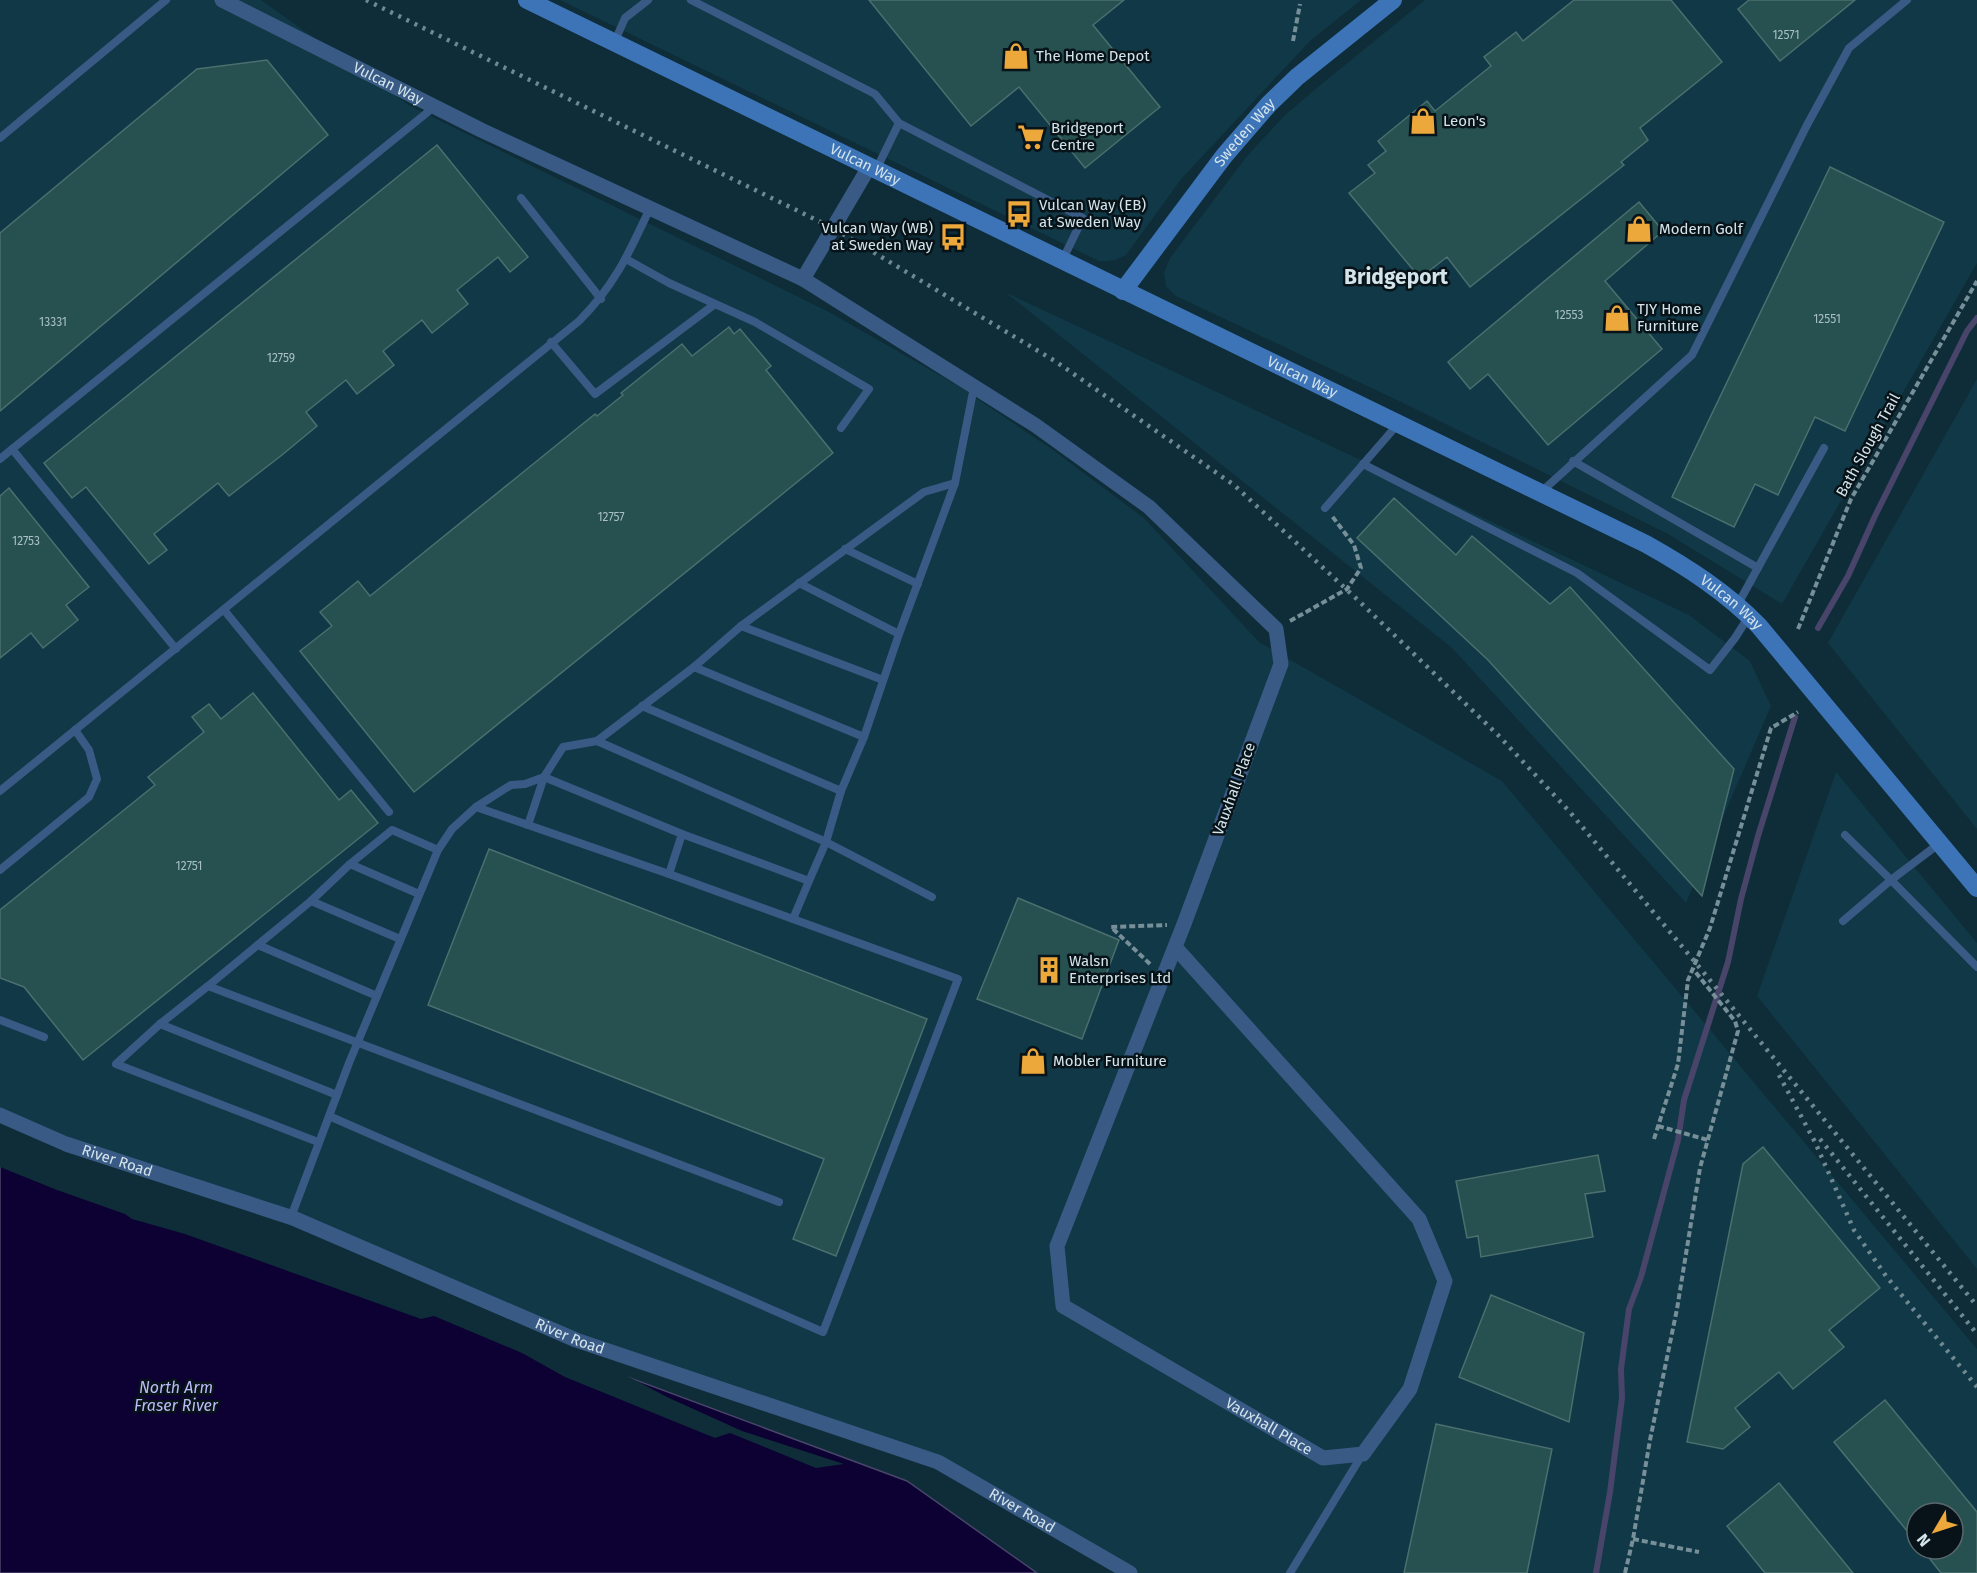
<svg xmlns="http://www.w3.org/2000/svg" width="1977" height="1573" viewBox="0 0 1977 1573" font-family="'Fira Sans',sans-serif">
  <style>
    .built { fill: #103846; fill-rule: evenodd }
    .water { fill: #0d0033; stroke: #48446a; stroke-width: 1.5 }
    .pier { fill: #0e2d38 }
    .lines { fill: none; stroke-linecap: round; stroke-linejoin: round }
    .stream { stroke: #48446a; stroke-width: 6 }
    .building { fill: #265150; stroke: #4b6f6e; stroke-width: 1.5 }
    .path { stroke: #778f98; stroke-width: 4; stroke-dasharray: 6 3; stroke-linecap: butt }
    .lane { stroke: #385a84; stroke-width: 8 }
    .street { stroke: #385a84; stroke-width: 15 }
    .secondary { stroke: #3d74b8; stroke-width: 18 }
    .rail { stroke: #708891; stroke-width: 4.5; stroke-dasharray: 3 6; stroke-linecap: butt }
    .labels { text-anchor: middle; stroke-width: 5; stroke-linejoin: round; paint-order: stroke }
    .number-label { font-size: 12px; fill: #a8bfc4 }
    .poi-label { font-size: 15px; fill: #d3e4eb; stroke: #071318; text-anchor: start }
    .street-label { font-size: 15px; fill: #d3e4eb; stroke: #071318 }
    .water-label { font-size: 16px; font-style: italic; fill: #bbbbfa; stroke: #071318 }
    .district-label { font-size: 21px; font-weight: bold; fill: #d3e4eb; stroke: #071318 }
  </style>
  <rect width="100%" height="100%" fill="#0e2d38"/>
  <!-- built -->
  <g class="built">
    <path d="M0,0H261L410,106L827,311L957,385L1053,450L1144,518L1259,642L1502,781L1977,1349V1573H1130L938,1462L576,1340L293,1218L0,1115ZM1917,1513H1953V1549H1917Z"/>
    <path d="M560,0H1361L1310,41L1182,178L1126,255L1115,260L1106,261H1099Z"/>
    <path d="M1425,0H1977V263L1782,604L1668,534L1399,401L1176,296L1166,286L1164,273L1170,258L1247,156L1284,116L1319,86Z"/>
    <path d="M1005,292L1689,615L1750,661L1771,706L1686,903L1452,648Z"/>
    <path d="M1977,379V829L1828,643Z"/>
    <path d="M1836,772L1977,943V1269L1757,996Z"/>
  </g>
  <!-- water -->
  <path class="water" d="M0,1143L83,1177L189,1214L907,1481L1037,1573H0Z"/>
  <!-- pier -->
  <path class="pier" d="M0,1140L84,1174L190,1211L614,1369L667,1397L742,1431L844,1464L816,1468L730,1433L715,1438L565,1377L522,1353L434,1316L421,1319L185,1234L132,1219L125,1214L57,1190L0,1167Z"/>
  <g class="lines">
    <!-- stream -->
    <g class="stream">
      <path d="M1818,628L1848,576L1875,516L1967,331L1977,318"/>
      <path d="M1596,1573L1610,1492L1622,1398L1621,1369L1629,1309L1641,1277L1678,1140L1684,1100L1728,962L1741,899L1758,836L1795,717"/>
    </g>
  </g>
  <!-- building -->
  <g class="building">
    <path d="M869,0H1124L1093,25L1160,107L1085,168L1019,87L971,126Z"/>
    <path d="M1574,0H1671L1722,62L1640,128L1648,140L1621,162L1624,165L1470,287L1447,257L1420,278L1349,193L1375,173L1368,165L1386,151L1378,141L1427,101L1435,111L1491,66L1484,57L1516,32L1523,41Z"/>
    <path d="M1749,0H1855L1780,61L1738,9Z"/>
    <path d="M267,60L328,135L0,411V233L197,69Z"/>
    <path d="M437,145L528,257L510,272L498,257L457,290L468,304L432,333L422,320L383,351L394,365L357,394L346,380L306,412L317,426L282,455L229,496L218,483L154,534L167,550L149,564L86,487L72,498L44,463Z"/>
    <path d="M1830,167L1944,222L1845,431L1815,417L1778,495L1755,484L1734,527L1672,497Z"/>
    <path d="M1639,202L1663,231L1605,281L1662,349L1548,445L1488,374L1470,389L1448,362Z"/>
    <path d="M729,327L734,334L740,329L771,366L766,370L833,453L414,792L300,651L332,626L320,612L358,581L370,596L595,414L597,416L623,395L621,393L682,344L692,356Z"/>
    <path d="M9,488L89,587L66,605L78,620L43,648L31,633L0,658V496Z"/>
    <path d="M1394,498L1456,555L1472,536L1550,604L1570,587L1734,769L1702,896L1488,660L1357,538Z"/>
    <path d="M253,693L339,800L351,790L378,823L83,1060L24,987L0,978V910L155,785L148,777L204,732L192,717L209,704L221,719Z"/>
    <path d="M489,849L927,1019L836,1256L793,1239L824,1159L428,1005Z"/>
    <path d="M1018,898L1119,940L1082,1039L977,999Z"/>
    <path d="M1763,1147L1880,1288L1829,1330L1844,1347L1793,1389L1779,1372L1735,1408L1750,1427L1723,1449L1687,1442L1743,1164Z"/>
    <path d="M1598,1155L1605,1191L1585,1194L1593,1237L1481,1257L1478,1236L1467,1238L1456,1181Z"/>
    <path d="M1491,1295L1584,1333L1569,1422L1459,1377Z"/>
    <path d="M1885,1400L1977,1512V1573H1941L1922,1549H1953V1513H1917V1543L1834,1442Z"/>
    <path d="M1436,1424L1552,1449L1527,1573H1404Z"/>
    <path d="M1779,1483L1853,1573H1765L1727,1526Z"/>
  </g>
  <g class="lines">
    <!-- path -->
    <g class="path">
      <path d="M1293,41L1300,4"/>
      <path d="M1290,621L1347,589L1361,568L1354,545L1332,516"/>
      <path d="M1798,629L1851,499L1977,281"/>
      <path d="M1150,964L1111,927L1167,925"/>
      <path d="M1658,1126L1708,1140"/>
      <path d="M1654,1139L1678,1064L1688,980L1710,928L1771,728L1798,712"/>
      <path d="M1633,1539L1699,1552"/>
      <path d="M1625,1573L1633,1539L1650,1440L1677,1309L1700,1168L1738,1031L1735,1021L1693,969"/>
    </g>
    <!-- lane -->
    <g class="lane">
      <path d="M691,0L875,94L899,123L1083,218L1062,261"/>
      <path d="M615,41L625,18L648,0"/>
      <path d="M0,138L166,0"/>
      <path d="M876,170L899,123"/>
      <path d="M521,198L601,299"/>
      <path d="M626,259L669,283L755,322L869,389L841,428"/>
      <path d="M551,342L595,394L715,304"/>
      <path d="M12,449L176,649"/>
      <path d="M0,459L434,107"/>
      <path d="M1573,461L1758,568"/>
      <path d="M1363,464L1577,573L1710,670L1735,638L1749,616"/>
      <path d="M1540,493L1692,355L1807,125L1849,48L1907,0"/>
      <path d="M1325,508L1398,424"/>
      <path d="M845,549L918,584"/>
      <path d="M799,583L899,634"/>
      <path d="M1738,604L1824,448"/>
      <path d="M224,610L389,812"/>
      <path d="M741,626L883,680"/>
      <path d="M694,667L864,737"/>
      <path d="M642,706L841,791"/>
      <path d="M597,741L694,667L741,626L924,492L955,483"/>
      <path d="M0,791L579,321C615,285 629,253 650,208"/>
      <path d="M528,825L544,777L563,747L597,741L826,842L932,897"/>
      <path d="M1940,843L1891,880L1977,967"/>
      <path d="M350,864L392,830L438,850"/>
      <path d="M0,870L89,797L97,779L89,750L75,730"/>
      <path d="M669,874L682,834"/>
      <path d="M311,901L400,939"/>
      <path d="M793,919L809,881"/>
      <path d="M1843,921L1891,880L1845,835"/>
      <path d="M258,945L377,996"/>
      <path d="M208,986L311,901L350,864L419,894"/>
      <path d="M0,1020L44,1037"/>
      <path d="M160,1024L337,1095"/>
      <path d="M329,1116L823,1332L958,979L669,874L476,807"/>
      <path d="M318,1142L116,1064L160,1024L208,986L779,1202"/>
      <path d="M291,1217L349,1063L438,850L452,829L476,807L511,785L525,784L544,777L682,834L809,881L826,842L841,791L864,737L899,634L955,483L974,387"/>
      <path d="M1290,1573L1362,1455"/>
    </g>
    <!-- street -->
    <g class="street">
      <path id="s1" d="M222,0L481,130L803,279L1035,425L1149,507L1276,629L1281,664L1184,924L1057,1246L1063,1306L1323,1458L1363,1454L1410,1389L1445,1281L1419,1219L1175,947"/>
      <path d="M803,279L869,167"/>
      <path id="s2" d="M0,1115L66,1144L293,1218L576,1340L938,1462L1130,1573"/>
    </g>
    <!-- secondary -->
    <g class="secondary">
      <path id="s3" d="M527,0L1646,544C1687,567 1726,592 1759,626L1977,888"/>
      <path id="s4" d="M1123,291L1224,156L1269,104L1297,77L1393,0"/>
    </g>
    <!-- rail -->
    <g class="rail">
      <path d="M366,0L833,228L1055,361L1234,485L1360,602L1499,736L1569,811L1695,962L1977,1306"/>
      <path d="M1779,1075L1815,1142L1854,1230L1886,1276L1977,1387"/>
      <path d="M1820,1139L1977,1334"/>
    </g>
  </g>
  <!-- icons -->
  <defs>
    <symbol id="shop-bare" viewBox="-9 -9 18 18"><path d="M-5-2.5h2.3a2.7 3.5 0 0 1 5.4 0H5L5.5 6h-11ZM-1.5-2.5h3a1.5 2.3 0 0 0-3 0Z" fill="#eda83b" stroke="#071318" stroke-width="2.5" paint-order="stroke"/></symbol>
    <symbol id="supermarket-bare" viewBox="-9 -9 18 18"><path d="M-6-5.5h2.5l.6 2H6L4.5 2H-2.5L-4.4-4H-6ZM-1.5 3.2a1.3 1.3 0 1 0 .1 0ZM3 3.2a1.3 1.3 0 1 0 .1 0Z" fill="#eda83b" stroke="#071318" stroke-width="2.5" paint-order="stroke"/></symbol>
    <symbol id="bus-bare" viewBox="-9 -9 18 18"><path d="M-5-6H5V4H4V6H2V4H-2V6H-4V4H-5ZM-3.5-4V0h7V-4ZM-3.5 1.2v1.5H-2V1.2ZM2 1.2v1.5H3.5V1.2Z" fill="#eda83b" stroke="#071318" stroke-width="2.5" paint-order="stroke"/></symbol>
    <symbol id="building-bare" viewBox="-9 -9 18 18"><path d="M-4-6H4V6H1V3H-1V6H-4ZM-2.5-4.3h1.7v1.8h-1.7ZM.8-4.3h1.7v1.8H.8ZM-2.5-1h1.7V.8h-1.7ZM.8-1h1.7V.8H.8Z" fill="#eda83b" stroke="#071318" stroke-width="2.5" paint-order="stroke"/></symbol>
  </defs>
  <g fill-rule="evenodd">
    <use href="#shop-bare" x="997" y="37" width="38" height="38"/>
    <use href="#shop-bare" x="1404" y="102" width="38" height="38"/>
    <use href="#supermarket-bare" x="1012" y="118" width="38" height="38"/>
    <use href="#bus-bare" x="1000" y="195" width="38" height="38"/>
    <use href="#shop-bare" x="1620" y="210" width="38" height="38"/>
    <use href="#bus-bare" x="934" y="218" width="38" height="38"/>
    <use href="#shop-bare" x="1598" y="299" width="38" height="38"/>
    <use href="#building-bare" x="1030" y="951" width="38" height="38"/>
    <use href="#shop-bare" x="1014" y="1042" width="38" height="38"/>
  </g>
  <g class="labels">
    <!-- number labels -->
    <g class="number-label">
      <text x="1786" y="39">12571</text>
      <text x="1569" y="319">12553</text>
      <text x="1827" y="323">12551</text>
      <text x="53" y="326">13331</text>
      <text x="281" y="362">12759</text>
      <text x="611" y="521">12757</text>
      <text x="26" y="545">12753</text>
      <text x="189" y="870">12751</text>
    </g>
    <!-- poi labels -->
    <g class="poi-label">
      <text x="1036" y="61">The Home Depot</text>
      <text x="1443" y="126">Leon's</text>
      <text x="1051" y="133">Bridgeport<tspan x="1051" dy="17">Centre</tspan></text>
      <text x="1039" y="210">Vulcan Way (EB)<tspan x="1039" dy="17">at Sweden Way</tspan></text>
      <text x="933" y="233" text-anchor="end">Vulcan Way (WB)<tspan x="933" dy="17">at Sweden Way</tspan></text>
      <text x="1659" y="234">Modern Golf</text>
      <text x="1637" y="314">TJY Home<tspan x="1637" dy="17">Furniture</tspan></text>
      <text x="1069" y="966">Walsn<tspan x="1069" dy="17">Enterprises Ltd</tspan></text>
      <text x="1053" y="1066">Mobler Furniture</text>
    </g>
    <!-- street labels -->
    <g class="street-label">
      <text dy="5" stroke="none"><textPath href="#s1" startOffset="186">Vulcan Way</textPath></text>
      <text dy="5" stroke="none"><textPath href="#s4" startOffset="200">Sweden Way</textPath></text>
      <text dy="5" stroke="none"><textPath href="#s3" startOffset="376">Vulcan Way</textPath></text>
      <text dy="5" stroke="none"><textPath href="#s3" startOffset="862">Vulcan Way</textPath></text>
      <text transform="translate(1868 445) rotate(-61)" y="5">Bath Slough Trail</text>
      <text dy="5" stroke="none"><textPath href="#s3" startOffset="1348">Vulcan Way</textPath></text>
      <text transform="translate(1234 789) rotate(-70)" y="5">Vauxhall Place</text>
      <text dy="5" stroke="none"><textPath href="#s2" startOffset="126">River Road</textPath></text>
      <text dy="5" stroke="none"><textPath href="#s2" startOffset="612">River Road</textPath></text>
      <text dy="5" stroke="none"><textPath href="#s1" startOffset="2193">Vauxhall Place</textPath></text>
      <text dy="5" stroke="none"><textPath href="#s2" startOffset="1098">River Road</textPath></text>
    </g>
    <!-- water labels -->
    <g class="water-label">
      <text x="176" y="1393">North Arm<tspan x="176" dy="18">Fraser River</tspan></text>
    </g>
    <!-- district labels -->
    <g class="district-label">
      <text x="1396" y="284">Bridgeport</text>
    </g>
  </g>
  <!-- north arrow -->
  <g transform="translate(1935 1531) rotate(231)"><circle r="28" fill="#071318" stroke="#59676c" stroke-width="1.5"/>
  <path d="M0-4.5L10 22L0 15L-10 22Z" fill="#eda83b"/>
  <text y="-9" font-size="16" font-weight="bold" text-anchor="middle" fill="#d3e4eb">N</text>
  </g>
</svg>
